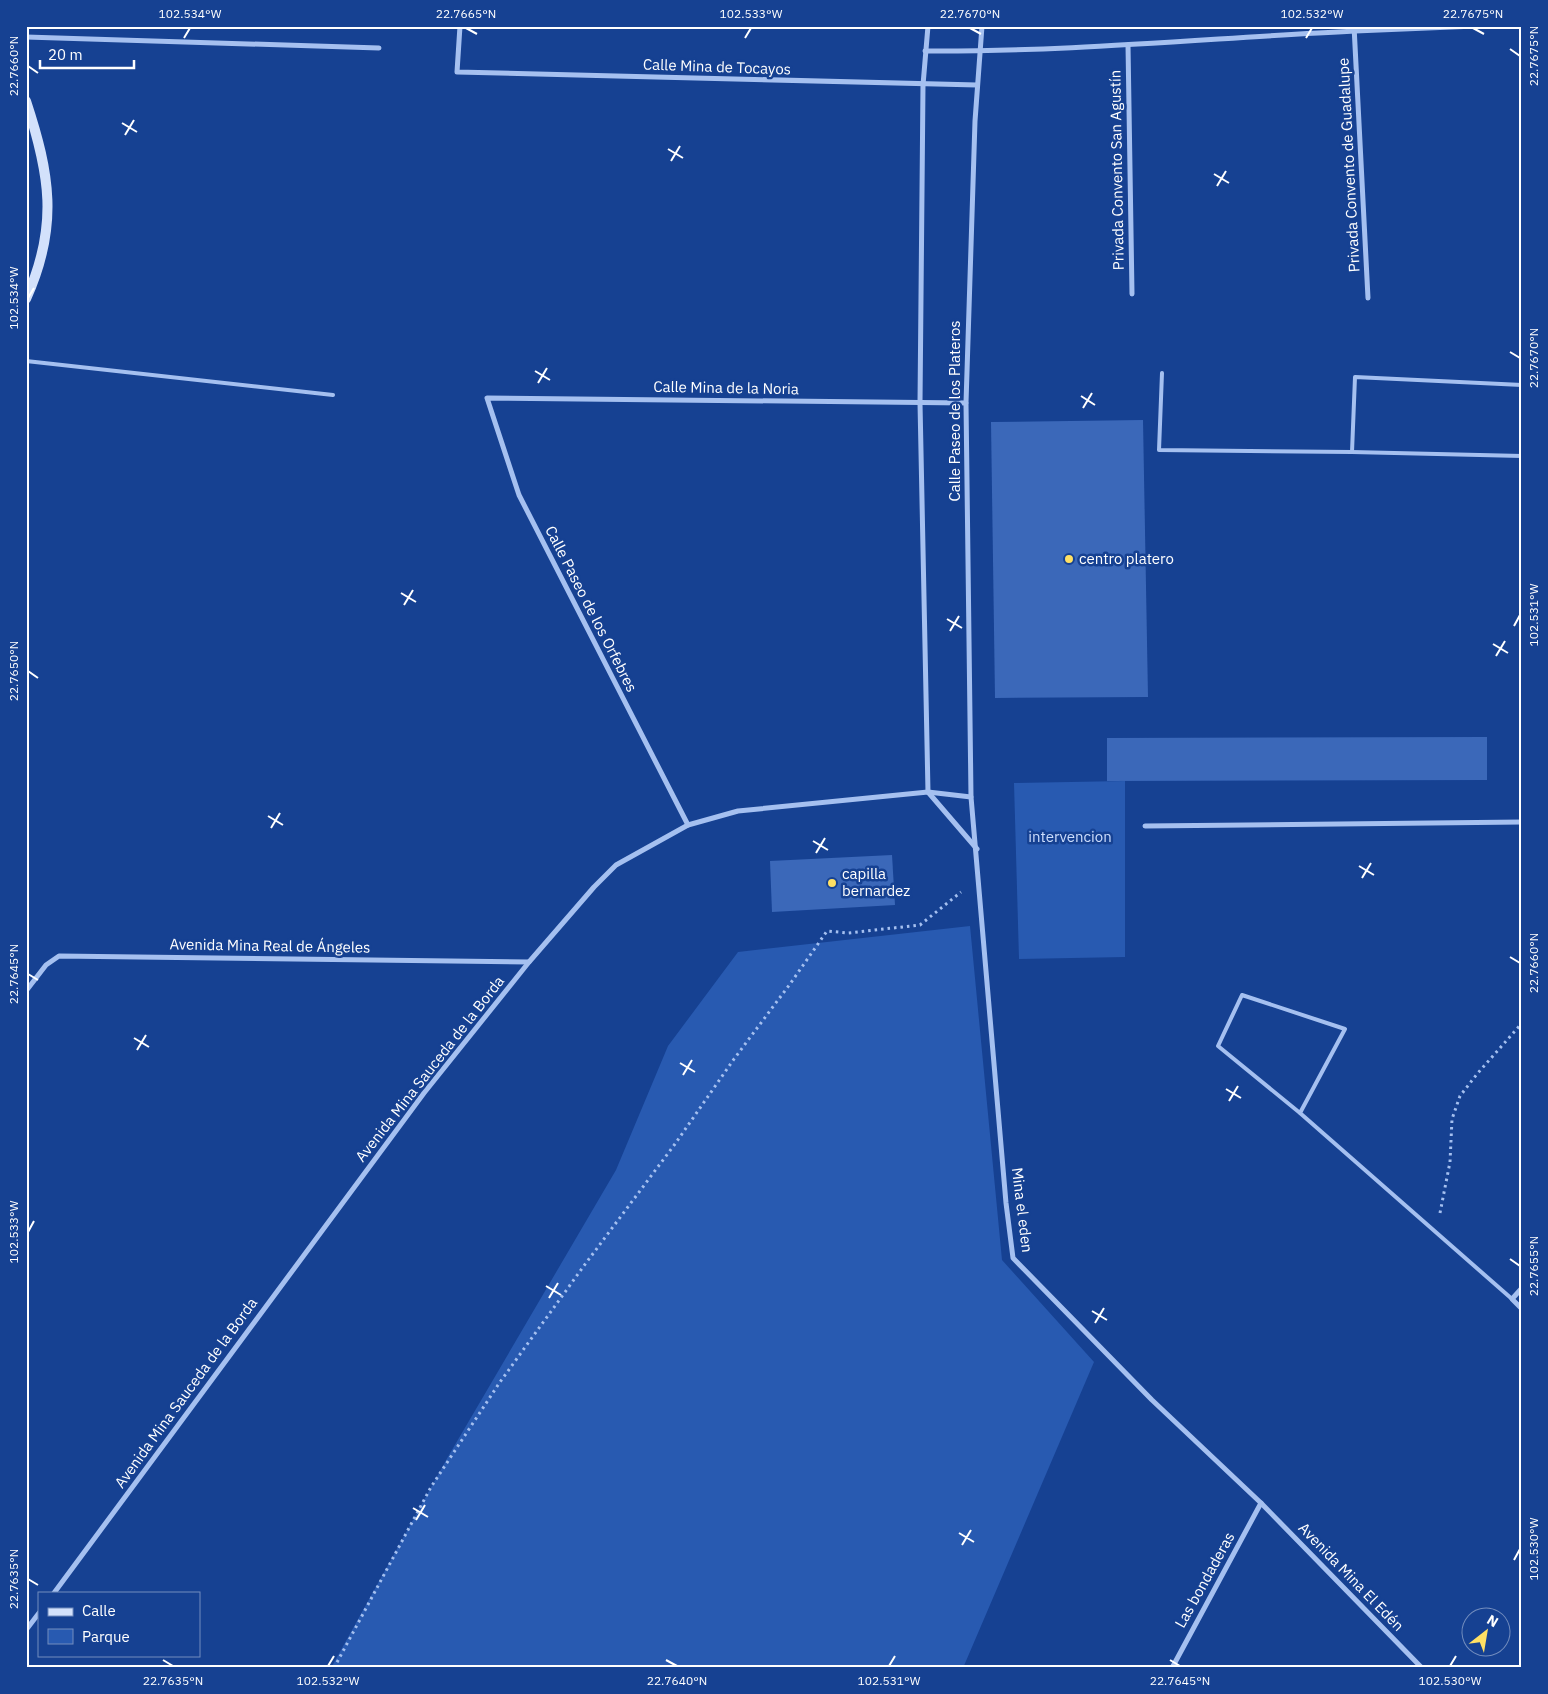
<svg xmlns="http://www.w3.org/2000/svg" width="1548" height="1694" viewBox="0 0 1548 1694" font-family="'IBM Plex Sans',sans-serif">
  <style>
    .green { fill: #285ab1 }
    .building { fill: #3b68b9 }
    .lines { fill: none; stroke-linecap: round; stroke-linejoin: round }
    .path { stroke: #a5c0f0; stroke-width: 3; stroke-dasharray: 2.5 4; stroke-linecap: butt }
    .service { stroke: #a5c0f0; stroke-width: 4 }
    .minor { stroke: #a5c0f0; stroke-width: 5 }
    .secondary { stroke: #d3e1fb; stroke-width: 10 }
    .ticks { fill: none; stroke: #fff; stroke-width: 2 }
    .poi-dot { fill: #ffe064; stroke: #164192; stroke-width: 2 }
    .labels { text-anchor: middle; stroke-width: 5; stroke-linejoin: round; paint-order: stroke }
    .street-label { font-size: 15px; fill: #fff; stroke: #164192 }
    .poi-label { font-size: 15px; fill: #fff; stroke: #164192; text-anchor: start }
    .park-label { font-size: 15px; fill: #ccddfc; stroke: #164192 }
    .neatline { fill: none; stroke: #fff; stroke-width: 2 }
    .ticks-label { font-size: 12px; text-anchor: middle; fill: #fff }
  </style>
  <rect width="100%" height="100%" fill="#164192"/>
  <!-- green -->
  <g class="green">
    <path d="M1125,781V957L1019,959L1014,783Z"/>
    <path d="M970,926L1002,1260L1094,1362L963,1668H331L449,1455L616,1170L668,1046L738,952Z"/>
  </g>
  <!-- building -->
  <g class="building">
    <path d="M1143,420L1148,697L995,698L991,422Z"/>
    <path d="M1487,737V780L1107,781V738Z"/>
    <path d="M892,855L895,905L772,912L770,861Z"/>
  </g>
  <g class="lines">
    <!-- path -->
    <g class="path">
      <path d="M1440,1213L1450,1162L1452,1119L1460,1096L1477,1074L1522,1023"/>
      <path d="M334,1668L431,1487L500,1382L586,1263L675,1144L734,1059L790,984L827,931L848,933L920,925L961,892"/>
    </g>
    <!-- service -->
    <g class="service">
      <path d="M26,361L333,395"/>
      <path d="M1162,373L1159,450L1352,452L1522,456"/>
      <path d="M1352,452L1355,377L1522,385"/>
      <path d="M1300,1113L1345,1029L1242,995L1218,1046L1300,1113L1512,1299"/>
    </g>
    <!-- minor -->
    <g class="minor">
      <path d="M460,26L457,72L977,85"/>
      <path d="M928,26L923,85L920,403L928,792L977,849"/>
      <path d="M982,26L975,121L966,403L971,797L1006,1203L1013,1258L1152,1400L1261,1503L1422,1668"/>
      <path d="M1354,26L1368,298"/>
      <path d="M26,37L379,48"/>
      <path d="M1128,45L1132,294"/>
      <path d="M925,51C1068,52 1212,38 1355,31C1395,29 1436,28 1476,26"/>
      <path d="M688,825L519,495L487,398L966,403"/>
      <path d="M1145,826L1522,822"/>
      <path d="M26,991L46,965L59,956L529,962"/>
      <path d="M1522,1288L1512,1299L1522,1309"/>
      <path d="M54,1593L424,1093L529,962L594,887L616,865L688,825L738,811L928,792L971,797"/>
      <path d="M26,1630L39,1613"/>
      <path d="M1172,1668L1261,1503"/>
    </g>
    <!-- secondary -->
    <path class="secondary" d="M26,101C50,174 59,226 26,299"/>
  </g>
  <!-- ticks -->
  <path class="ticks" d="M466,28L477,34M970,28L981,34M1473,28L1484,34M184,38L190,28M745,38L751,28M1306,38L1312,28M1510,49L1520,56M28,66L38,73M122,123L137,132M125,135L134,120M668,149L683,158M671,161L680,146M1214,174L1229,183M1217,186L1226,171M28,298L34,288M1510,352L1520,358M535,371L550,380M538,383L547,368M1081,396L1095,405M1083,408L1092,393M401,593L416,602M404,605L413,590M947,619L962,628M1514,626L1520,615M950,631L959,616M1493,644L1508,653M1496,656L1505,641M28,671L38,678M268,816L283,825M271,828L280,813M813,841L828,850M816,853L825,838M1359,866L1374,875M1362,878L1371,863M1510,957L1520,963M28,974L38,980M134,1038L149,1047M137,1050L146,1035M680,1063L695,1072M683,1075L692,1060M1226,1089L1241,1098M1229,1101L1238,1086M28,1232L34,1221M1510,1259L1520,1266M546,1286L561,1295M549,1298L558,1283M1092,1311L1107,1320M1095,1323L1104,1308M413,1508L428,1517M416,1520L425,1505M959,1533L974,1542M962,1545L971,1530M1514,1560L1520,1549M28,1579L38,1585M163,1660L173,1666M666,1660L677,1666M1170,1660L1180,1666M328,1666L334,1656M889,1666L895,1656M1450,1666L1456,1656"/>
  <!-- markers -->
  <g class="poi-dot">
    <circle cx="1069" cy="559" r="5"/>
    <circle cx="832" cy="883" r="5"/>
  </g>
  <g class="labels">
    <!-- street labels -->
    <g class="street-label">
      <text transform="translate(717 67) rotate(2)" y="5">Calle Mina de Tocayos</text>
      <text transform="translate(1349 165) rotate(-93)" y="5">Privada Convento de Guadalupe</text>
      <text transform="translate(1117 170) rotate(-91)" y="5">Privada Convento San Agustín</text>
      <text transform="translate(726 388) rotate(1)" y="5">Calle Mina de la Noria</text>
      <text transform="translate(955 411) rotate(-90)" y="5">Calle Paseo de los Plateros</text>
      <text transform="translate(591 609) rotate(63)" y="5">Calle Paseo de los Orfebres</text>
      <text transform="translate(270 946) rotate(1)" y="5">Avenida Mina Real de Ángeles</text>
      <text transform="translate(430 1069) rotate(-52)" y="5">Avenida Mina Sauceda de la Borda</text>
      <text transform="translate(1022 1210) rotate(83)" y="5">Mina el eden</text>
      <text transform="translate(186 1393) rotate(-54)" y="5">Avenida Mina Sauceda de la Borda</text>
      <text transform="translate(1351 1577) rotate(46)" y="5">Avenida Mina El Edén</text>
      <text transform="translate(1205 1580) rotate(-61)" y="5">Las bondaderas</text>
    </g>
    <!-- poi labels -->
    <g class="poi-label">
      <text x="1079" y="564">centro platero</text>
      <text x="842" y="879">capilla<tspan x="842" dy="17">bernardez</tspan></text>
    </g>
    <!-- park labels -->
    <g class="park-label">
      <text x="1070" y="842">intervencion</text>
    </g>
  </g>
  <!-- border -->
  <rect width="1548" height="1694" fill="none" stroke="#164192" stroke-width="55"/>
  <!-- legend -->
  <rect x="38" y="1592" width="162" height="65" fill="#164192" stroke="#738dbe"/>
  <rect x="48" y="1608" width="25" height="8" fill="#d3e1fb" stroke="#738dbe"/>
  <text x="82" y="1616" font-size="15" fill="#ffffff">Calle</text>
  <rect x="48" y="1629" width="25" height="15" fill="#285ab1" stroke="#738dbe"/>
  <text x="82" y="1642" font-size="15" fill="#ffffff">Parque</text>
  <!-- north arrow -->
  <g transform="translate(1486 1632) rotate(31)"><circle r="24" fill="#164192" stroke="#738dbe"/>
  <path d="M0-4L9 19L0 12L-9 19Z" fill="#ffe064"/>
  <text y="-8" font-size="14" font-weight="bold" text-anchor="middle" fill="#ffffff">N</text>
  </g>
  <!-- scale -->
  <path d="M40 60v8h94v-8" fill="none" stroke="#ffffff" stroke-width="2.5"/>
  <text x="48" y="60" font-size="15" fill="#ffffff" stroke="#164192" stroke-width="4" paint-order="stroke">20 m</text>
  <rect x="28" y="28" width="1492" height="1638" class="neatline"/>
  <g class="ticks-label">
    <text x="190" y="18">102.534°W</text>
    <text x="466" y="18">22.7665°N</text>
    <text x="751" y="18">102.533°W</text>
    <text x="970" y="18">22.7670°N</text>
    <text x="1312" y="18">102.532°W</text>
    <text x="1473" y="18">22.7675°N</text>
    <text transform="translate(1534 56) rotate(-90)" y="4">22.7675°N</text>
    <text transform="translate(14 66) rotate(-90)" y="4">22.7660°N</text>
    <text transform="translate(14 298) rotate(-90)" y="4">102.534°W</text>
    <text transform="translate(1534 358) rotate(-90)" y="4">22.7670°N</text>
    <text transform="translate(1534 615) rotate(-90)" y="4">102.531°W</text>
    <text transform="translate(14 671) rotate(-90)" y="4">22.7650°N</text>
    <text transform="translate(1534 963) rotate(-90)" y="4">22.7660°N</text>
    <text transform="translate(14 974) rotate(-90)" y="4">22.7645°N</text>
    <text transform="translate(14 1232) rotate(-90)" y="4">102.533°W</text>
    <text transform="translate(1534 1266) rotate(-90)" y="4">22.7655°N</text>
    <text transform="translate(1534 1549) rotate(-90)" y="4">102.530°W</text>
    <text transform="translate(14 1579) rotate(-90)" y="4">22.7635°N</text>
    <text x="173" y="1685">22.7635°N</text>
    <text x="328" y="1685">102.532°W</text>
    <text x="677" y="1685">22.7640°N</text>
    <text x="889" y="1685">102.531°W</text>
    <text x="1180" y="1685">22.7645°N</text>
    <text x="1450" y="1685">102.530°W</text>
  </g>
</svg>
